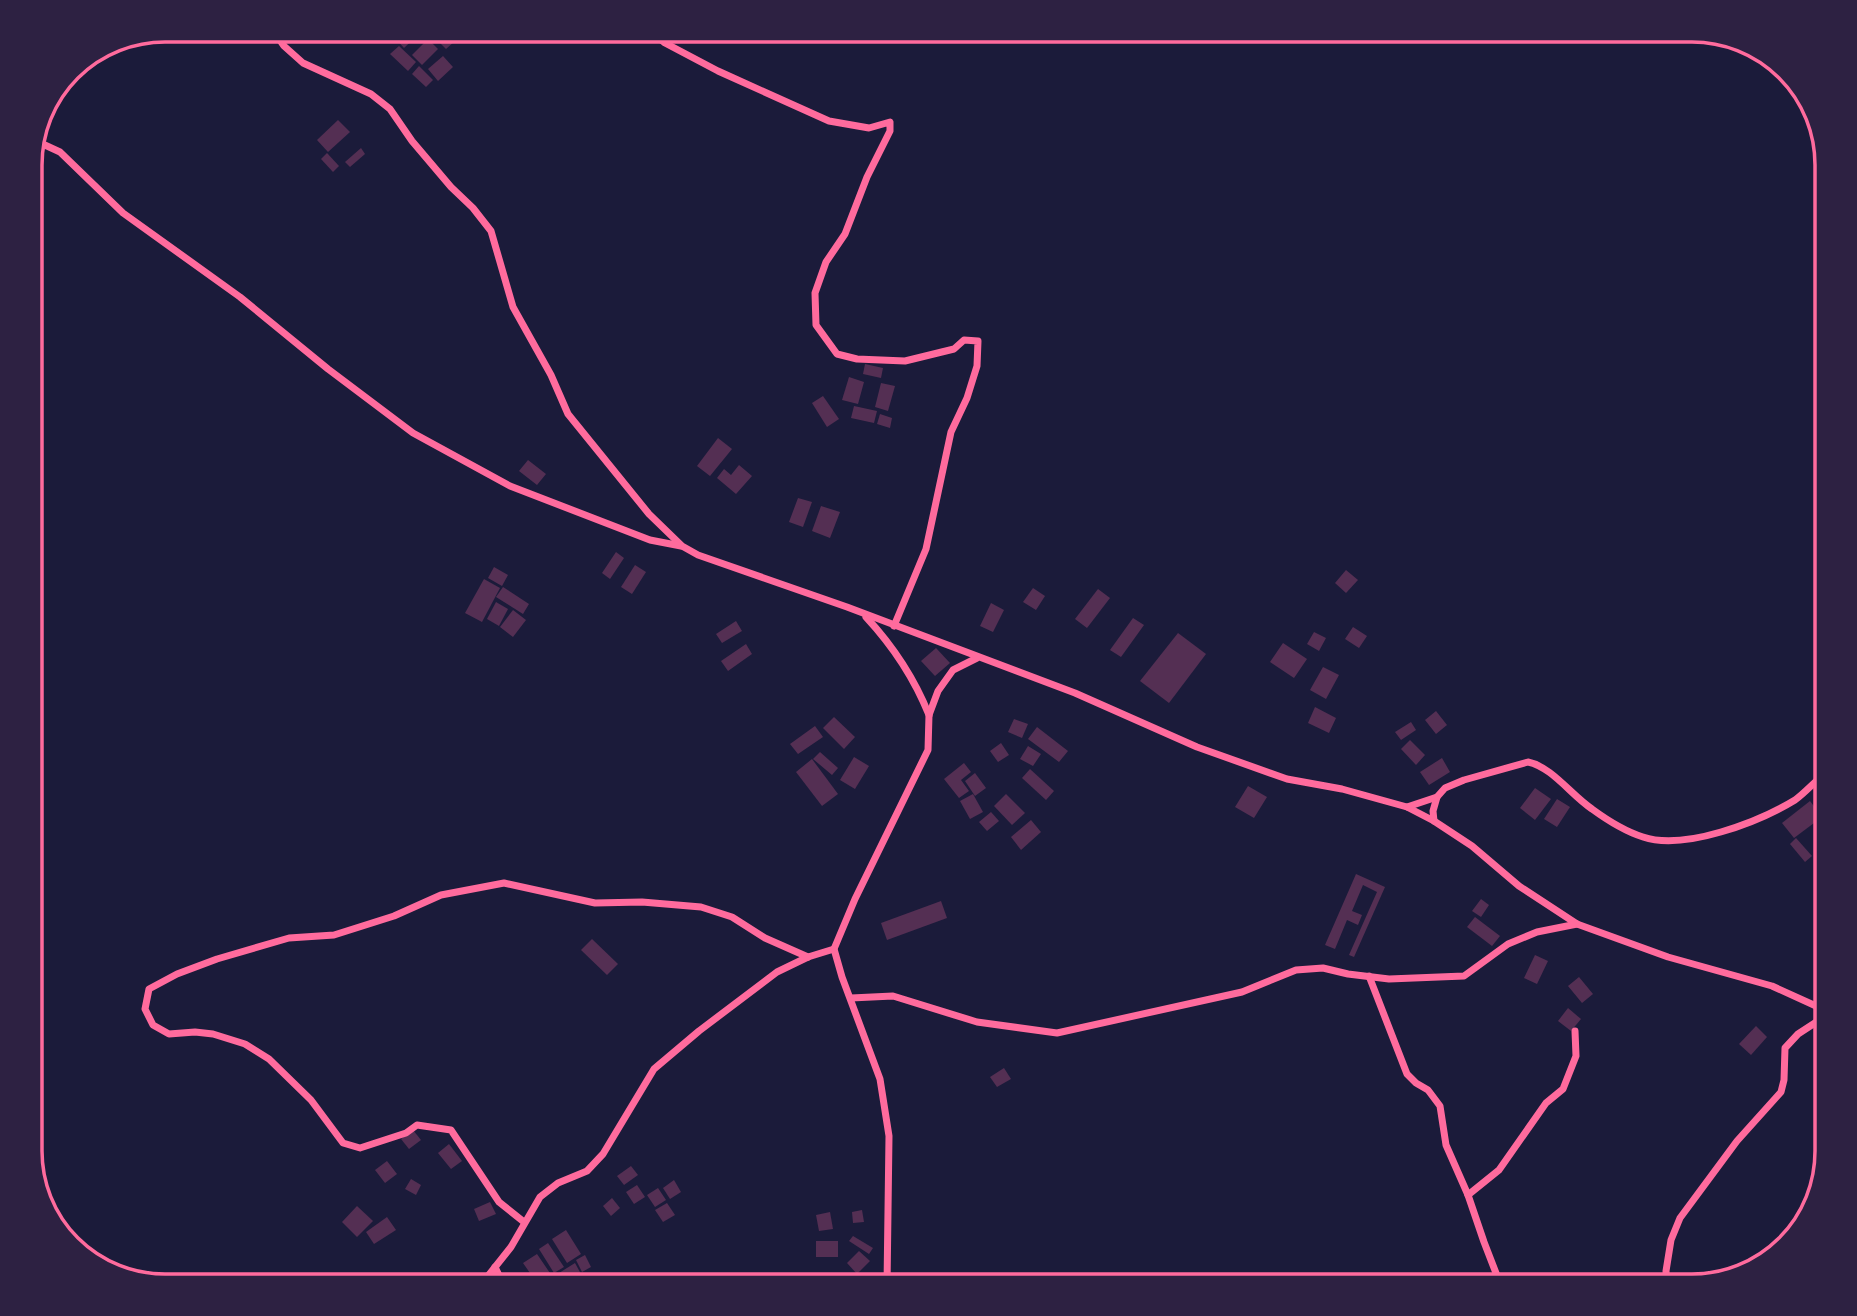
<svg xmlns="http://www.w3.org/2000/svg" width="1857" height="1316" viewBox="0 0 1857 1316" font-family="'Work Sans',sans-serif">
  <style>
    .building { fill: #542f53 }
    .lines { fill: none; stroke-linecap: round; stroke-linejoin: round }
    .minor { stroke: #ff6b9d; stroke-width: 7 }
    .rim { fill: none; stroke: #ff6b9d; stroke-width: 3.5 }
  </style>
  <rect width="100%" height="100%" fill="#1b1b3a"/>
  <!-- building -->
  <g class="building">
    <path d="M406,30H416L420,33L404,48L396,39Z"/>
    <path d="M422,30H441L443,32L435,41Z"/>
    <path d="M448,32L455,41L446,49L438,41Z"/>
    <path d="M428,39L438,49L422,65L412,55Z"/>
    <path d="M399,46L416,62L408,71L390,54Z"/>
    <path d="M443,56L453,67L438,81L428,69Z"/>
    <path d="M419,66L433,80L426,87L412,74Z"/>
    <path d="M338,120L350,132L328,152L317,140Z"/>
    <path d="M361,148L365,154L350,167L345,162Z"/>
    <path d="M327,153L339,166L333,172L321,159Z"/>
    <path d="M865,364L883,368L881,378L863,374Z"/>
    <path d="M849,377L864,382L858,404L842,400Z"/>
    <path d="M881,383L895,386L888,411L875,407Z"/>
    <path d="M823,396L839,419L827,427L812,403Z"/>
    <path d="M854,406L877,411L874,423L851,418Z"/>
    <path d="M880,414L892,418L890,428L877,424Z"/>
    <path d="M718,438L732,449L710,476L697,466Z"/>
    <path d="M528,460L546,474L537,485L519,471Z"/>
    <path d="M739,465L752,476L736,494L717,478L724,469L731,475Z"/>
    <path d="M798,498L812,502L803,527L789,522Z"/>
    <path d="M821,506L840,512L830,538L812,531Z"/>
    <path d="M616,552L624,558L610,579L602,573Z"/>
    <path d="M635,565L646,572L632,594L621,587Z"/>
    <path d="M494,567L508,575L502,586L488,578Z"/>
    <path d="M1346,570L1358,580L1346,593L1335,583Z"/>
    <path d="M484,579L500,588L482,622L465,613Z"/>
    <path d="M503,587L529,604L523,614L496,597Z"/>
    <path d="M1033,588L1045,596L1036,610L1023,602Z"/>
    <path d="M1098,589L1110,598L1087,628L1075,619Z"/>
    <path d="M496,602L508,609L499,626L487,619Z"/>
    <path d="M991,603L1004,610L993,632L980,626Z"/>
    <path d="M513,610L526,620L513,637L500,627Z"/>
    <path d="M1133,618L1144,625L1121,657L1110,650Z"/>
    <path d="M736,621L742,631L722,643L716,634Z"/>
    <path d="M1353,627L1367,636L1359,648L1345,639Z"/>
    <path d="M1314,632L1326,638L1319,651L1307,644Z"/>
    <path d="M1178,633L1206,654L1169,703L1140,681Z"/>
    <path d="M1283,643L1307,659L1294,678L1270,662Z"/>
    <path d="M746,644L752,654L728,671L721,661Z"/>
    <path d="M936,648L950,663L935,676L921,661Z"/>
    <path d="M1323,667L1339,675L1326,699L1310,690Z"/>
    <path d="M1315,707L1336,718L1329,733L1308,723Z"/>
    <path d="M1436,711L1447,725L1436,734L1425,720Z"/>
    <path d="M834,717L855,737L844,749L823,728Z"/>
    <path d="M1014,719L1028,724L1022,738L1008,732Z"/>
    <path d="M1411,722L1416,730L1401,740L1395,732Z"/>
    <path d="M815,726L823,737L798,754L790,744Z"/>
    <path d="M1037,727L1068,751L1059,762L1028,739Z"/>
    <path d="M1410,740L1425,755L1416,765L1401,749Z"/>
    <path d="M1001,743L1009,755L998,762L990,751Z"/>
    <path d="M1028,746L1041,754L1033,766L1020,759Z"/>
    <path d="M820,752L838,768L832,775L813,759Z"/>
    <path d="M854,757L869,766L855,789L840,780Z"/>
    <path d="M1442,758L1450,772L1429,785L1420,772Z"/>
    <path d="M812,759L838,794L822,806L796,772Z"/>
    <path d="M964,763L971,772L961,780L969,791L959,798L944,779Z"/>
    <path d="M1030,769L1054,791L1046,800L1022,778Z"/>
    <path d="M975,773L986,788L975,796L965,781Z"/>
    <path d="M1248,786L1267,797L1254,818L1235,807Z"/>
    <path d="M1535,788L1551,799L1535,820L1520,808Z"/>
    <path d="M973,794L983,812L970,819L960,801Z"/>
    <path d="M1006,794L1025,813L1012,825L994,806Z"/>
    <path d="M1557,799L1570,807L1557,827L1544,819Z"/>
    <path d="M1810,801L1822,817L1794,838L1782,823Z"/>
    <path d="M991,812L999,821L987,831L979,822Z"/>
    <path d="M1031,820L1041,832L1021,850L1011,837Z"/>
    <path d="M1824,820L1827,823V846L1814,828Z"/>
    <path d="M1796,838L1812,856L1805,862L1790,844Z"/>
    <path d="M1356,874L1385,887L1354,957L1349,955L1377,892L1363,885L1352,911L1362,915L1358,925L1347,920L1335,949L1325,945Z"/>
    <path d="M1481,899L1489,905L1481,917L1472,911Z"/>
    <path d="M941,901L947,918L887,940L881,923Z"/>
    <path d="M1475,917L1500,936L1492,946L1467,927Z"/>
    <path d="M592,939L618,964L607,975L581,950Z"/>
    <path d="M1535,955L1548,961L1537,984L1524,978Z"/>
    <path d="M1579,977L1593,994L1582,1003L1568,986Z"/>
    <path d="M1568,1008L1581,1019L1571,1031L1558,1021Z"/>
    <path d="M1756,1026L1767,1037L1751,1055L1739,1044Z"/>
    <path d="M1004,1068L1011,1079L997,1087L990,1077Z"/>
    <path d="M413,1130L421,1140L409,1149L401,1139Z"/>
    <path d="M449,1144L462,1161L451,1169L438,1153Z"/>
    <path d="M387,1161L397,1174L385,1183L375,1170Z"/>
    <path d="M631,1166L638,1175L624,1185L617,1176Z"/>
    <path d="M411,1179L421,1185L416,1195L405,1189Z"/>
    <path d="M674,1180L681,1192L670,1199L663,1188Z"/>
    <path d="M637,1185L645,1197L634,1204L626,1192Z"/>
    <path d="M658,1188L666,1200L655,1207L647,1195Z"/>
    <path d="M612,1198L620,1208L611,1216L603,1206Z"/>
    <path d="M490,1202L496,1214L479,1221L474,1209Z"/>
    <path d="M667,1203L675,1215L663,1222L655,1210Z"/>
    <path d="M357,1206L373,1221L357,1237L342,1222Z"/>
    <path d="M862,1210L864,1222L853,1223L852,1212Z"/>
    <path d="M830,1212L833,1229L819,1231L816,1215Z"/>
    <path d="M387,1217L396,1230L374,1244L366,1232Z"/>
    <path d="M566,1230L581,1254L567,1263L552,1239Z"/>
    <path d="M853,1236L873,1248L869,1254L849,1241Z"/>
    <rect x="816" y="1241" width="22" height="16"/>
    <path d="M548,1243L564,1267L554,1273L539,1249Z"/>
    <path d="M859,1251L870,1261L857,1274L847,1263Z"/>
    <path d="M537,1254L552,1276L543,1283L575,1263L581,1274L561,1286H539L523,1263Z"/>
    <path d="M585,1255L591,1267L582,1272L576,1260Z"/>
  </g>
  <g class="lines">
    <!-- minor -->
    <g class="minor">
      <path d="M273,30L284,46L303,63L371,94L390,109L412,141L451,187L473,208L491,231L513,307L551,375L568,414L649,514L682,546L698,555L847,607L1075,693L1197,747L1287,779L1342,789L1407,807L1434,821L1472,846L1519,886L1577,924L1668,957L1772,986L1827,1011"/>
      <path d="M649,30L665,43L718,71L829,121L869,128L890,122V131L867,177L845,234L826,262L815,293L816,325L837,354L857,359L905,361L954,349L964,340L978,341L977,366L967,398L951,432L926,549L894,626"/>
      <path d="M34,140L60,152L123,213L240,297L328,369L413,433L510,486L650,540L681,546"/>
      <path d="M866,617C892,645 915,680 929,715"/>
      <path d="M1407,807L1437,797L1445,788L1464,780L1528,762C1552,767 1571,795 1592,809C1607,820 1624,831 1643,837C1684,851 1759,822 1795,800C1806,792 1816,780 1827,772"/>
      <path d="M1434,821L1433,811L1437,797"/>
      <path d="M1369,976L1407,1074L1416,1083L1428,1090L1440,1106L1446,1145L1468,1195L1484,1242L1501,1286"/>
      <path d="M851,998L893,996L977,1022L1057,1033L1242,992L1296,970L1323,968L1348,974L1389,979L1464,976L1508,944L1537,932L1577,924"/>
      <path d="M1468,1195L1499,1170L1546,1103L1563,1089L1576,1056L1575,1031"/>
      <path d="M524,1222L499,1202L451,1130L417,1125L406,1133L360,1148L343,1143L311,1100L269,1059L245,1044L213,1034L195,1032L169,1034L153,1025L145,1009L149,989L177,974L217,959L289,938L334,935L394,916L441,895L504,883L595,903L642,902L701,907L732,917L765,938L808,957"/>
      <path d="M495,1267L504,1286"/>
      <path d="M480,1286L511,1247L540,1197L558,1183L587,1171L603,1154L654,1069L699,1031L777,972L808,957L834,949"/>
      <path d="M887,1286L889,1136L880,1079L842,977L834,949L855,899L928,750L929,715L938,691L953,670L977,658"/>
      <path d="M1667,1286L1666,1271L1671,1240L1680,1218L1737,1141L1781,1092L1784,1080L1785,1048L1798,1034L1827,1015"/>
    </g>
  </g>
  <!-- crop -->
  <path d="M0 0H1857V1316H0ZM165 42H1692A123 123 0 0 1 1815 165V1151A123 123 0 0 1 1692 1274H165A123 123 0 0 1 42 1151V165A123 123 0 0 1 165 42Z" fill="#2d2142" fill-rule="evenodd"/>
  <path class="rim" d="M165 42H1692A123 123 0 0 1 1815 165V1151A123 123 0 0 1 1692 1274H165A123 123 0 0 1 42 1151V165A123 123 0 0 1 165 42Z"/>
</svg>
